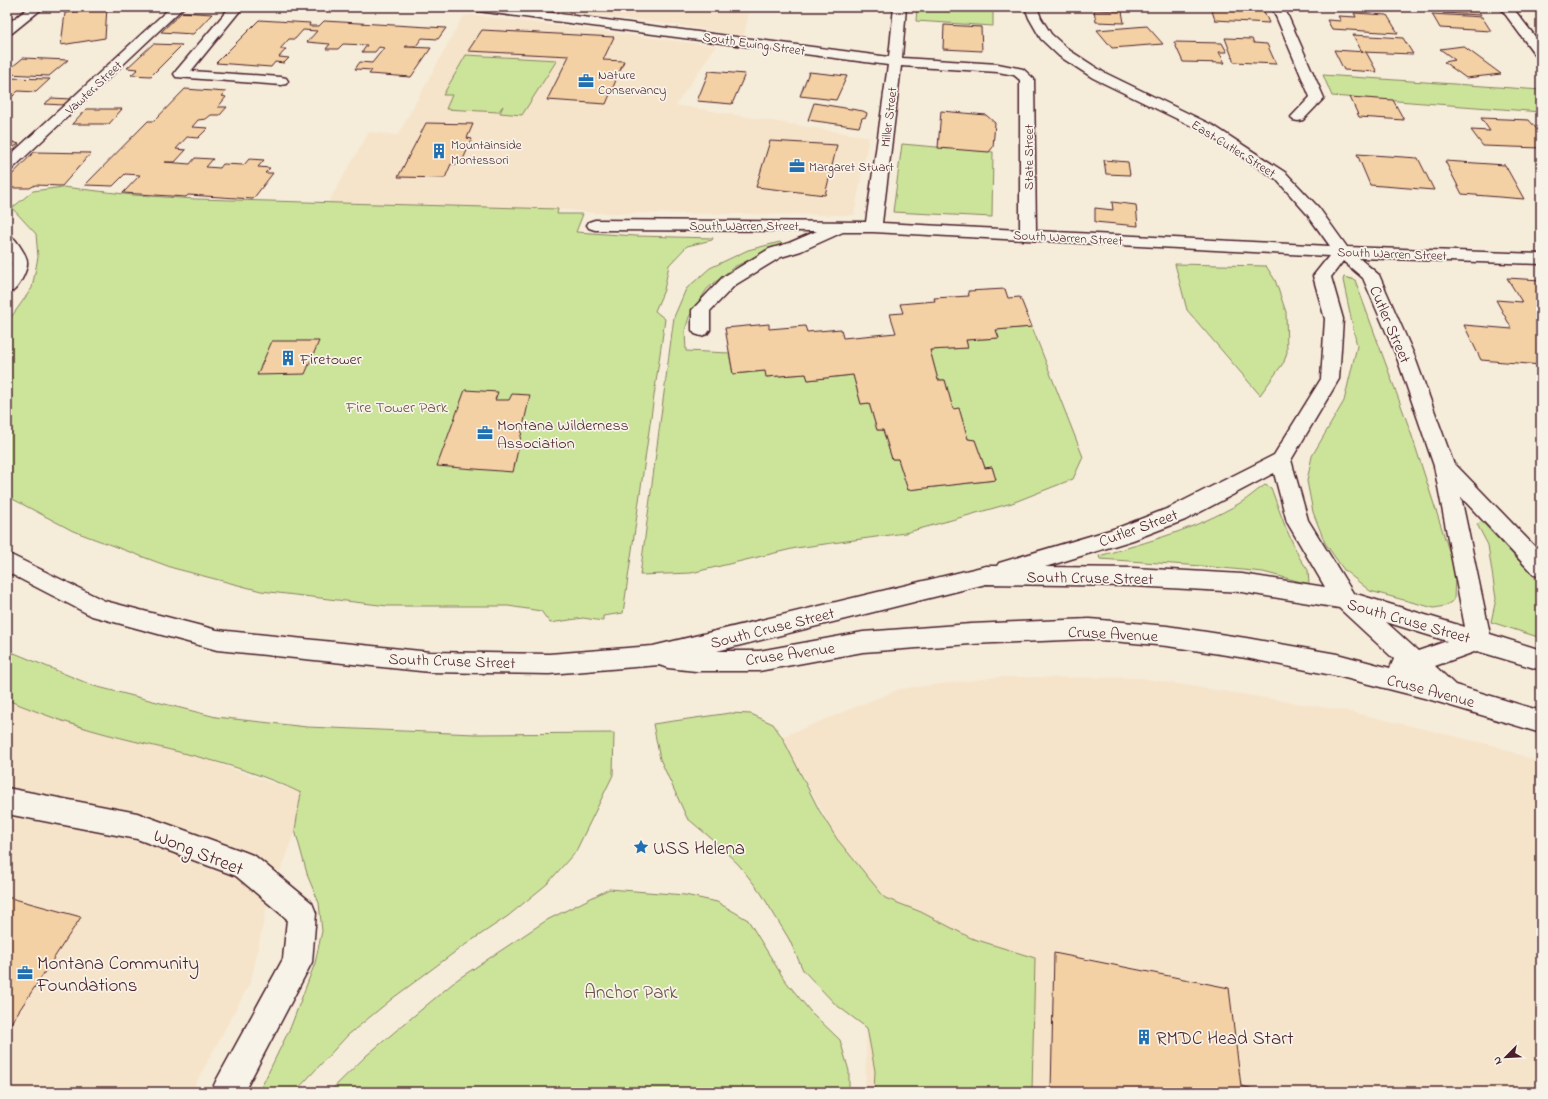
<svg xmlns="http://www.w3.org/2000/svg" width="1548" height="1099" viewBox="0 0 1548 1099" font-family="'Indie Flower',sans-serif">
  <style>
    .built { fill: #f5e4ca }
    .green { fill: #cbe49a; stroke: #8a8262 }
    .building { fill: #f4d1a4; stroke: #4a1f2b }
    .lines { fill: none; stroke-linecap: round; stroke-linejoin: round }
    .minor-casing { stroke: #4a1f2b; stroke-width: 3 }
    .minor { fill: #f7f3e8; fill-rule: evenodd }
    .labels { text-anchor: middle; stroke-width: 3.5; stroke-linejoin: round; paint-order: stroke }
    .far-street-label { font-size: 13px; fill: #4a1f2b; stroke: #f7f3e8 }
    .far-poi-label { font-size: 13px; fill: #4a1f2b; stroke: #f7f3e8; text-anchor: start }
    .street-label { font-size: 16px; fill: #4a1f2b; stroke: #f7f3e8 }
    .poi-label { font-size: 16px; fill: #4a1f2b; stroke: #f7f3e8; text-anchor: start }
    .park-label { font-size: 16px; fill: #6a5047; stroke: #f7f3e8 }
    .near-poi-label { font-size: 19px; fill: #4a1f2b; stroke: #f7f3e8; text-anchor: start }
    .near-street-label { font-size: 19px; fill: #4a1f2b; stroke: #f7f3e8 }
    .near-park-label { font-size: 19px; fill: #6a5047; stroke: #f7f3e8 }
  </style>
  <rect width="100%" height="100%" fill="#f6ecda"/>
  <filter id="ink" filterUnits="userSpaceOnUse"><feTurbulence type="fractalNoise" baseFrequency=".025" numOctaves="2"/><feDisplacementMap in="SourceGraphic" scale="8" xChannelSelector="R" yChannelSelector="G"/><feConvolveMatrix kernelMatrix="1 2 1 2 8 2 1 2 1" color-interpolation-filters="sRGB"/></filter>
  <g filter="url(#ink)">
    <!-- built -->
    <g class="built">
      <path d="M522,7H750L744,36L670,24Z"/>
      <path d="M473,15L716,46L676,105L869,137L854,215L595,213L558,209L328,203L369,132L398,135L461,20L464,16Z"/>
      <path d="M999,677L1140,678L1347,711L1496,746L1541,763V1092H865L867,1028L837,839L782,737L900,689Z"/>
      <path d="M7,700L79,726L185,752L301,793L295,830L266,910L251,981L191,1092H7Z"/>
    </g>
    <!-- green -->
    <g class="green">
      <path d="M917,7H993V26L916,21Z"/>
      <path d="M466,55L557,60L522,115L500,113L503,106L498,112L446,109L452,95H443Z"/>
      <path d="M1323,75L1541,90V112L1332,96Z"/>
      <path d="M902,144L993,152L992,217L893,212Z"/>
      <path d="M63,187L133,195L196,199L558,209L557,214H583L576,232L636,236L713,238L712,240L687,246L669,265L664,290L655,311L665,319L623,613L603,616V621L583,618L550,623L541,611L508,606H388L261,591L173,568L73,531L7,496V323L32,288L38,257L36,234L12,208L33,191Z"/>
      <path d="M780,242L782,244L734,267L707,289L689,317L685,331L686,351L729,353L733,374L765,371L767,377L806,374L808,380L853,375L861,404L869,403L877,430H883L892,459H898L908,490L996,480L992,467L985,468L975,440L968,439L959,409H953L945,380H938L930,350L968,348L966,340L999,338L996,330L1032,327L1083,457L1073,479L1012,503L905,533L796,548L691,573L640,575L674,317L686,289L710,268L748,250Z"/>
      <path d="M1175,264L1266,266L1275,280L1286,312L1287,352L1284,362L1260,395L1187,310Z"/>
      <path d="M1344,277L1355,280L1410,430L1451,557L1455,577L1454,600L1445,606L1434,608L1370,591L1344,570L1325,543L1313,512L1307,481L1312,456L1344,401L1357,346L1343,280Z"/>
      <path d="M1265,485L1271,488L1285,526L1299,557L1308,570L1309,584L1263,572L1202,566L1100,559L1099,556C1148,542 1196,529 1240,503C1249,498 1257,490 1265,485Z"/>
      <path d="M1482,522L1541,584V638L1491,622L1496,599L1488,545L1477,524Z"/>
      <path d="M7,650L94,686L216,717L307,727L475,734L614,733L613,775L576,851L547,884L508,916L459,949L393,998L348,1035L295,1092H259L291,1026L315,963L322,931L319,903L308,877L295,830L301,793C230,758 153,749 78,726C54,719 31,709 7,700Z"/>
      <path d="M730,713L751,714L773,724L782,737L819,810L837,839L885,898L921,912L971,938L1035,958L1032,1092H874L875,1071L867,1028L835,1004L803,970L789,939L761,893L739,865L712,839L687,818L660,759L653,724Z"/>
      <path d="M609,889L685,895L717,902L748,920L784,979L810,1011L840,1040L849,1071V1092H329L367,1055L458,979L547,920Z"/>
    </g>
    <!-- building -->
    <g class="building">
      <path d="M107,7L105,38L61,45L65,13Z"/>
      <path d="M1439,7H1475L1481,15L1443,13Z"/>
      <path d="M1211,8L1264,11L1269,23L1215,20Z"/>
      <path d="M1094,10L1122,11L1124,23L1096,22Z"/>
      <path d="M182,12L212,14L193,34L161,32Z"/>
      <path d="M1354,13L1387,15L1398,33L1332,29L1327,20L1341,21L1338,16L1356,17Z"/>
      <path d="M1432,14L1482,17L1491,31L1440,28Z"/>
      <path d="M259,20L310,23L309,26H319L324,21L446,28L438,39L422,38L416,46H406L405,47L431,48L411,77L369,74L372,70L355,69L360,62L372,63L384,48L379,47L375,52H362L367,45L343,44L338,49H326L330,44L307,42L317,31L303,30L295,39H289L280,49H286L279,57L289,58L284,63L275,62L271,67L216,63Z"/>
      <path d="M944,25L981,27L982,51L943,49Z"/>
      <path d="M1147,26L1163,44L1112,48L1097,30Z"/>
      <path d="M482,30L614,37L603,60L624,61L606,104L547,100L569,56L468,51Z"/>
      <path d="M1353,35L1403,38L1413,54L1362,52Z"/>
      <path d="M1225,38L1252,39L1254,43L1267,44L1276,64L1234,62Z"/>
      <path d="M1174,42L1222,43L1227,52H1219L1225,63L1183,62Z"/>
      <path d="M153,44L182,45L151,76L131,75L138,69L127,68Z"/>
      <path d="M1463,46L1501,74L1466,78L1444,62L1455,60L1440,49Z"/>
      <path d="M1334,50L1366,52L1377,72L1344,70Z"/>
      <path d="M23,58L68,60L49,76L7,74V71Z"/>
      <path d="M709,71L745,74L732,104L697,101Z"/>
      <path d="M809,72L847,76L836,100L800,96Z"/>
      <path d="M7,78L50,79L36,92L18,91L10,99H7Z"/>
      <path d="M185,89L226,92L222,96L226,97L218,107H227L220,115H211L206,119L198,120L192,127L208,128L198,138L187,137L176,149L186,150L175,162H164L190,164L195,158L213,159L206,167L220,168L223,164L244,165L249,159L264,160L258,167L270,168L265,173H273L253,199L188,195L186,197L123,193L140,175L125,174L113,186L85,185L148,121H154Z"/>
      <path d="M1350,97L1393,100L1404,120L1359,117Z"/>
      <path d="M52,98L71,99L64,105L44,104Z"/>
      <path d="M814,103L863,111L867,113L866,117L862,118L859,127L808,120Z"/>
      <path d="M86,109H122L109,124H72Z"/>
      <path d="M941,111L986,115L995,123L993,147L989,152L938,148Z"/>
      <path d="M1481,118L1529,120L1541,134V148L1483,146L1471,130L1490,131Z"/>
      <path d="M426,123L473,124L467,138L472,139L461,164H451L445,178L398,177Z"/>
      <path d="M7,140L19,144L7,151Z"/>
      <path d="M770,141L837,145L825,195L756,187Z"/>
      <path d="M34,152L91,153L62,186L35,185L30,188H7V180Z"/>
      <path d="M1357,154L1418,158L1434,190L1370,185Z"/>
      <path d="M1104,160L1128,162L1130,175L1106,174Z"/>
      <path d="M1445,161L1505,165L1524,199L1462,194Z"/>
      <path d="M1112,202L1136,205L1138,226L1095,222V208L1113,210Z"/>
      <path d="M1507,278L1541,280V365L1481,360L1464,325L1512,329L1496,300L1522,302Z"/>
      <path d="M1005,289L1008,298L1020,297L1032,327L996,330L999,338L966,340L968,348L930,350L938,380H945L953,409L959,408L968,439L975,440L985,468L992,467L996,480L908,490L898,459H892L883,430H877L869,403L861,404L853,375L808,380L806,374L766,377L765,371L733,374L725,328L769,324V329L805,326L807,332L841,329L843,338L896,333L890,314L903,313L900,304L935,301L934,298L969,296L968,291Z"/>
      <path d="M272,341H319L305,374L257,375Z"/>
      <path d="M465,390L498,392L495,400H509L512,394L530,395L513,472L437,466Z"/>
      <path d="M7,897L81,917L7,1029Z"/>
      <path d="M1054,953L1229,988L1241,1086L1266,1092H1051Z"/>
    </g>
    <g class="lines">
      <defs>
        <g id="minor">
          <path d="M30,7H44L12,33L7,34V24Z"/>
          <path d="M171,7H184L12,169L7,171V158Z"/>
          <path d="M230,7H243L191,71L281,77L286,78L288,81L286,84L281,85L176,77L174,74L176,71Z"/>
          <path d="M472,7H506L889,57L894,7H906L902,58L998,64L1023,69L1034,79L1036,231L1330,246L1307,214L1276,179L1204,132L1093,78L1059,56L1041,39L1029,18L1025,7H1037L1041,18L1051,34L1069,50L1103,72L1214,126L1286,173L1319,208L1347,247L1541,254V264L1359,258L1379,275L1414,355L1453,462L1541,553V577L1533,574L1461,497L1490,634L1541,650V670L1477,651L1435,666L1455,685L1541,711V733L1428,699L1337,676L1246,658L1167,646L1090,639L971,644L863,652L759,671H696L668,668L659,665L549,674L430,672L217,650L92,616L7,572V553L105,601L217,630L430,652L549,654L653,646L986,566H997L999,563L1120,527L1169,508L1274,455L1321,379L1325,319L1313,276L1329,256L873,232H843L801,251L781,257L735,285L710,311V330L707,334L701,336L695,334L692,330V310L723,277L769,249L789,243L817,231L595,230L589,228L587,225L589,222L595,220L866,222L888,65L478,11L474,10ZM901,66L998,72L1014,75L1020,80V230L882,223ZM1343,261L1363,278L1396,355L1434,466L1465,627L1353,593L1308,520L1291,460L1339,379L1343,319L1331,277ZM1274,473L1287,522L1325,587L1242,574L1133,568L1045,567L1133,540L1185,520ZM986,584L1133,586L1242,592L1339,608L1394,659L1390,668L1337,654L1246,638L1167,626L1090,619L971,624L863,632L759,651H717ZM1386,622L1447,641L1418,651Z"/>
          <path d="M1272,7H1284L1324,98L1303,120L1298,121L1293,120L1291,117L1310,97Z"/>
          <path d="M1500,7H1512L1541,44V57L1536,56Z"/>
          <path d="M7,235C13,237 15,239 19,245C22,250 27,256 27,262C28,269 19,287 13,291C13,291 7,292 7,292V274L11,264L7,252Z"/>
          <path d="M7,788L137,813L245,852L255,856L312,903L316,913L312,962L244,1092H211L216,1081L283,959L287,919L236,876L137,839L7,814Z"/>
        </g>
      </defs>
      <!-- minor casing -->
      <use href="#minor" class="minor-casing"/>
      <!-- minor -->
      <use href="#minor" class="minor"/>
    </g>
  </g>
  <!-- icons -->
  <defs>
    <symbol id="office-bare" viewBox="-9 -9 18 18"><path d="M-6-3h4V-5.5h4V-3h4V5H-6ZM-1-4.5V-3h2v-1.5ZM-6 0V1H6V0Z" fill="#1f6fb2" stroke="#f7f3e8" stroke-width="2.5" paint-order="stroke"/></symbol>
    <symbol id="building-bare" viewBox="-9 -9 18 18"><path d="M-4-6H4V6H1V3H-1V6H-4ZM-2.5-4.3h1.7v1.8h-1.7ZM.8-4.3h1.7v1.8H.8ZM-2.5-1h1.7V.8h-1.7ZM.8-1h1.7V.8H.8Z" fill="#1f6fb2" stroke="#f7f3e8" stroke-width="2.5" paint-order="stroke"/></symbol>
    <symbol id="sight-bare" viewBox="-9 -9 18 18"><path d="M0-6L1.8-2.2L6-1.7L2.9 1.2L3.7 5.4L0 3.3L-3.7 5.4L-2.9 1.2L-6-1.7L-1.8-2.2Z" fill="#1f6fb2" stroke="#f7f3e8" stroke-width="2.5" paint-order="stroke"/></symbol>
  </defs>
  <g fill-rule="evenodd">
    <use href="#office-bare" x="575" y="70" width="22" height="22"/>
    <use href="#building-bare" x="428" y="140" width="22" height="22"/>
    <use href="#office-bare" x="786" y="155" width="22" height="22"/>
    <use href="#building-bare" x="277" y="347" width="22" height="22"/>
    <use href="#office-bare" x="474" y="422" width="22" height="22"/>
    <use href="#sight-bare" x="630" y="836" width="22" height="22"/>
    <use href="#office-bare" x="14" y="962" width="22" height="22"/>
    <use href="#building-bare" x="1133" y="1026" width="22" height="22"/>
  </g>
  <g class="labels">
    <!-- far-street labels -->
    <g class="far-street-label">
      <text transform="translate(754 43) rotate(8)" y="5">South Ewing Street</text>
      <text transform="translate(93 87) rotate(-43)" y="5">Vawter Street</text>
      <text transform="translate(888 117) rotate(-83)" y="5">Miller Street</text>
      <text transform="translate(1234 148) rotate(32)" y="5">East Cutler Street</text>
      <text transform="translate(1028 157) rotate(-90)" y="5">State Street</text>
      <text x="744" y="230">South Warren Street</text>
      <text transform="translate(1068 237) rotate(3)" y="5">South Warren Street</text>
      <text transform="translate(1392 253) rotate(2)" y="5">South Warren Street</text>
    </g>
    <!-- far-poi labels -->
    <g class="far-poi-label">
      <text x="598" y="79">Nature<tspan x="598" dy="15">Conservancy</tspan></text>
      <text x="451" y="149">Mountainside<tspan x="451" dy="15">Montessori</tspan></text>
      <text x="809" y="171">Margaret Stuart</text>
    </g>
    <!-- street labels -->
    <g class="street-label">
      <text transform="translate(1391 324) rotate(67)" y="6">Cutler Street</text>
      <text transform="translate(1138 527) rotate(-20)" y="6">Cutler Street</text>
      <text transform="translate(1090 577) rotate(1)" y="6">South Cruse Street</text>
      <text transform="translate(1409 620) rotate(16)" y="6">South Cruse Street</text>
      <text transform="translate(772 627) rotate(-14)" y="6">South Cruse Street</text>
      <text transform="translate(1113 633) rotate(3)" y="6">Cruse Avenue</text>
      <text transform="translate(790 653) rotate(-8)" y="6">Cruse Avenue</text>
      <text transform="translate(452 660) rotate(2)" y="6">South Cruse Street</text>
      <text transform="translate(1431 690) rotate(15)" y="6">Cruse Avenue</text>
    </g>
    <!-- poi labels -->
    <g class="poi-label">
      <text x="300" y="364">Firetower</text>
      <text x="497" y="430">Montana Wilderness<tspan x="497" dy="18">Association</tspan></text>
    </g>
    <!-- park labels -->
    <g class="park-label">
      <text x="397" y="412">Fire Tower Park</text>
    </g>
    <!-- near-poi labels -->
    <g class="near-poi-label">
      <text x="653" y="854">USS Helena</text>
      <text x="37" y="969">Montana Community<tspan x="37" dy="22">Foundations</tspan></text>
      <text x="1156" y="1044">RMDC Head Start</text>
    </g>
    <!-- near-street labels -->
    <g class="near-street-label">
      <text transform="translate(199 851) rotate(22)" y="7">Wong Street</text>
    </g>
    <!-- near-park labels -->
    <g class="near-park-label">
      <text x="631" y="998">Anchor Park</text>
    </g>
  </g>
  <!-- margin -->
  <rect width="1548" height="1099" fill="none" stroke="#f7f3e8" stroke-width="24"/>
  <rect x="12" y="12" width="1524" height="1075" fill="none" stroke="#4a1f2b" stroke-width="1.5" filter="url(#ink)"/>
  <!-- north arrow -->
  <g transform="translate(1506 1057) rotate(246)" stroke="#f7f3e8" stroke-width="3" paint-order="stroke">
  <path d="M0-3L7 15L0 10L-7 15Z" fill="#4a1f2b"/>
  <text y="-6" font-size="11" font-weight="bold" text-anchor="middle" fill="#4a1f2b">N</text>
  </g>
</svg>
